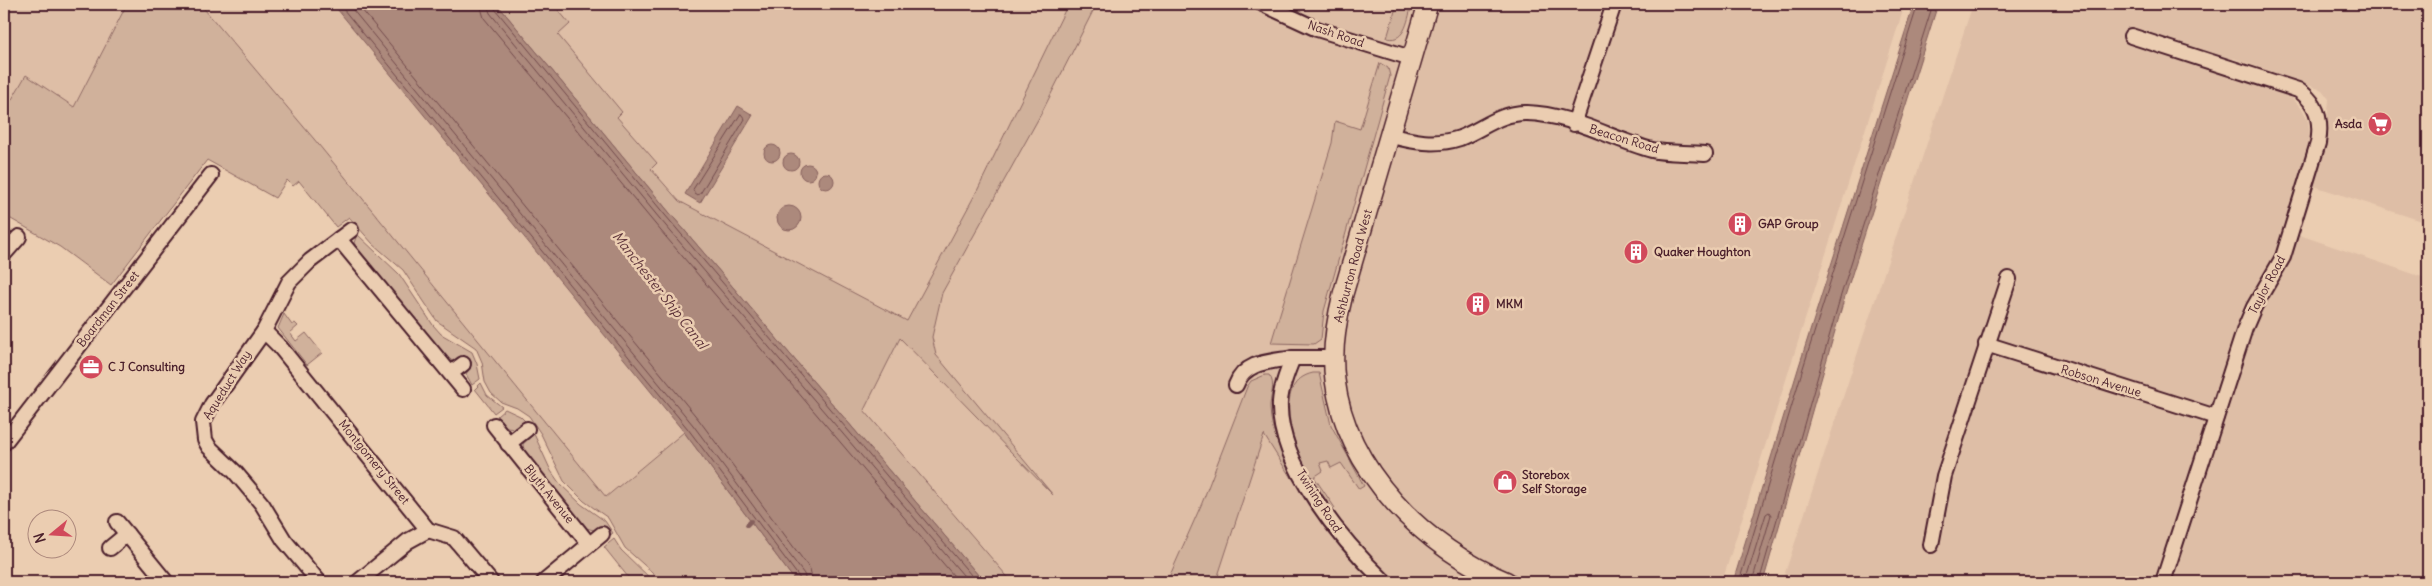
<svg xmlns="http://www.w3.org/2000/svg" width="2432" height="586" viewBox="0 0 2432 586" font-family="Delius,sans-serif">
  <style>
    .built { fill: #debea6 }
    .green { fill: #d0b19b; stroke: #8d6863 }
    .water { fill: #ac897c; stroke: #855f5c }
    .lines { fill: none; stroke-linecap: round; stroke-linejoin: round }
    .shore { stroke: #71494b; stroke-width: 1 }
    .stream { stroke: #855f5c; stroke-width: 4 }
    .street-casing { stroke: #4a1f2b; stroke-width: 18 }
    .secondary-casing { stroke: #4a1f2b; stroke-width: 22 }
    .street { stroke: #ebcdb1; stroke-width: 14 }
    .secondary { stroke: #ebcdb1; stroke-width: 19 }
    .labels { text-anchor: middle; stroke-width: 5; stroke-linejoin: round; paint-order: stroke }
    .street-label { font-size: 12px; fill: #4a1f2b; stroke: #ebcdb1 }
    .poi-label { font-size: 12px; font-weight: bold; fill: #4a1f2b; stroke: #ebcdb1; text-anchor: start }
    .water-label { font-size: 14px; font-style: italic; fill: #5e343b; stroke: #ebcdb1 }
  </style>
  <rect width="100%" height="100%" fill="#ebcdb1"/>
  <filter id="ink" filterUnits="userSpaceOnUse"><feTurbulence type="fractalNoise" baseFrequency=".02" numOctaves="2"/><feDisplacementMap in="SourceGraphic" scale="10" xChannelSelector="R" yChannelSelector="G"/><feConvolveMatrix kernelMatrix="1 2 1 2 8 2 1 2 1" color-interpolation-filters="sRGB"/></filter>
  <g filter="url(#ink)">
    <!-- built -->
    <g class="built">
      <path d="M4,4H127L74,107L26,75L4,113Z"/>
      <path d="M200,4H333L684,432L606,497L314,139Z"/>
      <path d="M553,4H1905L1722,582H1012L864,410L907,321L679,201L651,169L657,163L617,117L622,112L557,35Z"/>
      <path d="M1973,4H2428V223L2311,185L2326,139L2329,99L2322,90L2233,58L2227,74L2281,92L2293,99L2303,110L2308,121L2310,134L2308,146L2282,229L2428,279V582H1782Z"/>
    </g>
    <!-- green -->
    <g class="green">
      <path d="M127,4H200L314,139L606,497L684,432L796,582H660L652,572L625,548L608,518L584,501L564,481L541,434L529,416L517,408L501,402L491,393L485,382L482,362L476,348L437,321L403,270L373,244L349,217L336,227L299,181L293,186L287,180L275,198L207,160L111,285L60,247L4,215V113L26,75L74,107Z"/>
      <path d="M497,4H553L570,24L558,35L622,112L617,117L657,163L651,169L679,201L907,321L978,189L1068,4H1095V7L1041,114L942,293L932,337L936,355L1053,495L900,338L864,410L1012,582H984L669,212Z"/>
      <path d="M1397,4H1412C1408,17 1406,43 1387,38Z"/>
      <path d="M1380,63L1388,68L1390,76L1324,311L1321,339L1314,344L1271,343L1332,143L1335,121L1360,129Z"/>
      <path d="M357,234L399,274L433,325L441,334L472,352L477,364L480,379L472,385L466,374L470,368L461,356L453,361L447,358L360,252L354,243Z"/>
      <path d="M284,314L292,325L295,323L298,326L290,333L296,341L306,333L322,353L307,365L278,328Z"/>
      <path d="M1313,373H1319L1331,425L1364,486L1359,489L1341,463L1331,468L1328,461L1320,463L1323,471L1314,477L1335,508L1331,510C1322,496 1312,482 1305,467C1293,442 1272,382 1313,373Z"/>
      <path d="M1265,375H1269C1277,384 1269,398 1270,409C1271,432 1283,457 1293,477L1291,478L1264,435L1216,582H1167L1202,503L1247,387L1251,381Z"/>
      <path d="M481,383L487,395L502,407L494,413L475,389Z"/>
      <path d="M505,409L520,416L525,421L515,428L507,427L497,416Z"/>
      <path d="M534,434L551,471L560,484L581,504L605,521L613,533L609,536L601,527L594,530L586,528L524,453L523,444Z"/>
      <path d="M614,539L621,550L654,582H632L604,547Z"/>
    </g>
    <!-- water -->
    <g class="water">
      <path d="M333,4H497L669,212L984,582H796L684,432Z"/>
      <path d="M1914,4H1938L1845,296L1763,582H1733L1799,366Z"/>
      <path d="M738,106L753,115L700,203L685,194Z"/>
      <circle cx="772" cy="153" r="8"/>
      <circle cx="791" cy="162" r="8"/>
      <circle cx="808" cy="172" r="8"/>
      <circle cx="826" cy="181" r="8"/>
      <circle cx="789" cy="218" r="12"/>
    </g>
    <g class="lines">
      <!-- shore -->
      <g class="shore">
        <path d="M339,4L688,429L799,577L800,582"/>
        <path d="M348,4L693,425L804,574L806,582"/>
        <path d="M357,4L699,420L810,569L813,582"/>
        <path d="M480,4L484,18L655,224L959,582"/>
        <path d="M487,4L490,13L660,219L969,582"/>
        <path d="M493,4L495,9L665,215L977,582"/>
        <path d="M741,114L745,119L700,194L696,195L693,190Z"/>
        <path d="M1739,582L1803,368L1918,4"/>
        <path d="M1745,582L1766,514L1769,512L1771,515L1752,582"/>
        <path d="M1759,582L1841,295L1933,4"/>
      </g>
      <!-- stream -->
      <path class="stream" d="M747,525L751,521"/>
      <defs>
        <g id="street">
          <path d="M1263,4L1317,29L1411,58"/>
          <path d="M2131,36L2298,90C2317,102 2322,121 2318,143L2283,257L2254,307L2245,328L2163,582"/>
          <path d="M1574,124L1614,4"/>
          <path d="M1389,135C1413,142 1436,146 1460,138C1483,129 1501,112 1527,113C1570,114 1611,139 1652,150C1668,154 1687,152 1705,154"/>
          <path d="M339,239L463,389"/>
          <path d="M4,254L19,237"/>
          <path d="M264,331L280,347L428,530L454,538L491,582"/>
          <path d="M1986,344L2216,417"/>
          <path d="M1333,358H1293C1287,372 1281,387 1280,402C1277,464 1343,542 1385,582"/>
          <path d="M451,373L463,364"/>
          <path d="M1236,385C1245,361 1270,362 1293,358"/>
          <path d="M494,425L589,544"/>
          <path d="M4,443L211,175"/>
          <path d="M508,444L527,429"/>
          <path d="M117,522L166,582"/>
          <path d="M1931,545L1944,476L2009,279"/>
          <path d="M110,548L127,534"/>
          <path d="M319,582L284,540L262,504L235,472L209,447L205,440L203,422L212,404L264,331L289,282L310,261L351,230"/>
          <path d="M358,582L408,541L428,530"/>
          <path d="M544,582L602,534"/>
        </g>
        <path id="secondary" d="M1428,4L1343,294C1336,322 1331,351 1335,380C1346,471 1426,549 1507,582"/>
      </defs>
      <!-- street casing -->
      <use href="#street" class="street-casing"/>
      <!-- secondary casing -->
      <use href="#secondary" class="secondary-casing"/>
      <!-- street -->
      <use href="#street" class="street"/>
      <!-- secondary -->
      <use href="#secondary" class="secondary"/>
    </g>
  </g>
  <!-- icons -->
  <defs>
    <symbol id="supermarket-disc" viewBox="-11 -11 22 22"><circle r="9.5" fill="#d1495b" stroke="#ebcdb1"/><path d="M-6-5.5h2.5l.6 2H6L4.5 2H-2.5L-4.4-4H-6ZM-1.5 3.2a1.3 1.3 0 1 0 .1 0ZM3 3.2a1.3 1.3 0 1 0 .1 0Z" fill="#fff"/></symbol>
    <symbol id="building-disc" viewBox="-11 -11 22 22"><circle r="9.5" fill="#d1495b" stroke="#ebcdb1"/><path d="M-4-6H4V6H1V3H-1V6H-4ZM-2.5-4.3h1.7v1.8h-1.7ZM.8-4.3h1.7v1.8H.8ZM-2.5-1h1.7V.8h-1.7ZM.8-1h1.7V.8H.8Z" fill="#fff"/></symbol>
    <symbol id="office-disc" viewBox="-11 -11 22 22"><circle r="9.5" fill="#d1495b" stroke="#ebcdb1"/><path d="M-6-3h4V-5.5h4V-3h4V5H-6ZM-1-4.5V-3h2v-1.5ZM-6 0V1H6V0Z" fill="#fff"/></symbol>
    <symbol id="shop-disc" viewBox="-11 -11 22 22"><circle r="9.5" fill="#d1495b" stroke="#ebcdb1"/><path d="M-5-2.5h2.3a2.7 3.5 0 0 1 5.4 0H5L5.5 6h-11ZM-1.5-2.5h3a1.5 2.3 0 0 0-3 0Z" fill="#fff"/></symbol>
  </defs>
  <g fill-rule="evenodd">
    <use href="#supermarket-disc" x="2366" y="110" width="28" height="28"/>
    <use href="#building-disc" x="1726" y="210" width="28" height="28"/>
    <use href="#building-disc" x="1622" y="238" width="28" height="28"/>
    <use href="#building-disc" x="1464" y="290" width="28" height="28"/>
    <use href="#office-disc" x="77" y="353" width="28" height="28"/>
    <use href="#shop-disc" x="1491" y="468" width="28" height="28"/>
  </g>
  <g class="labels">
    <!-- street labels -->
    <g class="street-label">
      <text transform="translate(1336 34) rotate(19)" y="4">Nash Road</text>
      <text transform="translate(1624 139) rotate(17)" y="4">Beacon Road</text>
      <text transform="translate(1353 266) rotate(-75)" y="4">Ashburton Road West</text>
      <text transform="translate(2267 285) rotate(-62)" y="4">Taylor Road</text>
      <text transform="translate(108 309) rotate(-52)" y="4">Boardman Street</text>
      <text transform="translate(2101 381) rotate(17)" y="4">Robson Avenue</text>
      <text transform="translate(227 385) rotate(-58)" y="4">Aqueduct Way</text>
      <text transform="translate(374 462) rotate(51)" y="4">Montgomery Street</text>
      <text transform="translate(549 494) rotate(51)" y="4">Blyth Avenue</text>
      <text transform="translate(1319 501) rotate(57)" y="4">Twining Road</text>
    </g>
    <!-- poi labels -->
    <g class="poi-label">
      <text x="2362" y="128" text-anchor="end">Asda</text>
      <text x="1758" y="228">GAP Group</text>
      <text x="1654" y="256">Quaker Houghton</text>
      <text x="1496" y="308">MKM</text>
      <text x="108" y="371">C J Consulting</text>
      <text x="1522" y="479">Storebox<tspan x="1522" dy="14">Self Storage</tspan></text>
    </g>
    <!-- water labels -->
    <g class="water-label">
      <text transform="translate(660 290) rotate(52)" y="5">Manchester Ship Canal</text>
    </g>
  </g>
  <!-- margin -->
  <rect width="2432" height="586" fill="none" stroke="#ebcdb1" stroke-width="20"/>
  <rect x="10" y="10" width="2412" height="566" fill="none" stroke="#4a1f2b" stroke-width="2" filter="url(#ink)"/>
  <!-- north arrow -->
  <g transform="translate(52 534) rotate(252)"><circle r="24" fill="#ebcdb1" stroke="#ab877b"/>
  <path d="M0-4L9 19L0 12L-9 19Z" fill="#d1495b"/>
  <text y="-8" font-size="14" font-weight="bold" text-anchor="middle" fill="#4a1f2b">N</text>
  </g>
</svg>
